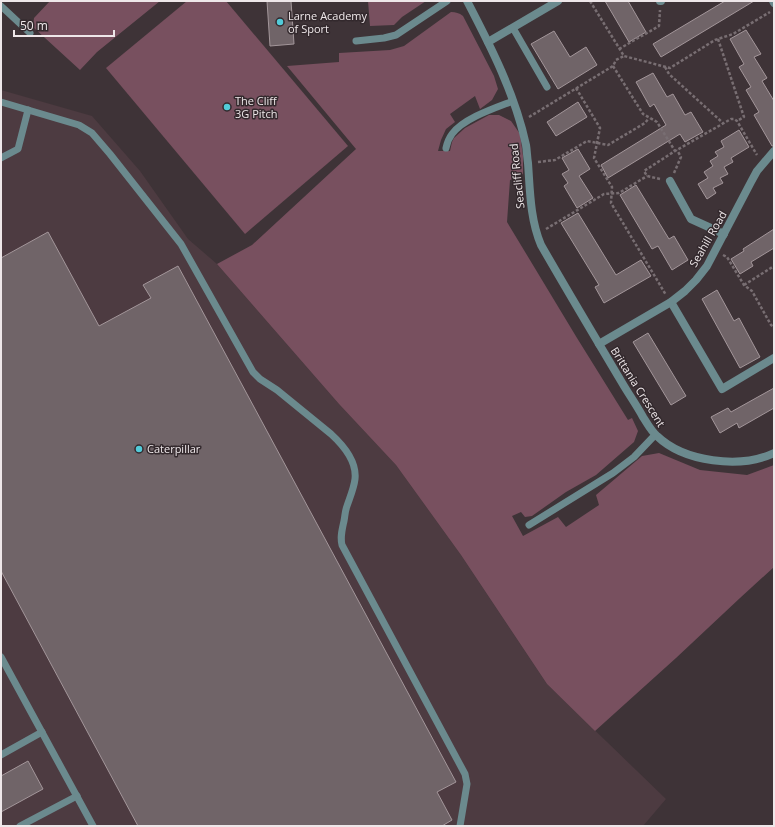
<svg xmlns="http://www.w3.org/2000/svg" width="775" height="827" viewBox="0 0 775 827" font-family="'Open Sans',sans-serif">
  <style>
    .built { fill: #4d3b41 }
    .green { fill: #78505f }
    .building { fill: #706468; stroke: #a3969a }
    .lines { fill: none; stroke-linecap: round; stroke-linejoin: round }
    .path { stroke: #786e72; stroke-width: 2.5; stroke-dasharray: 3 2; stroke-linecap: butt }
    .service { stroke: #6b8a8e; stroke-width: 7 }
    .minor { stroke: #6b8a8e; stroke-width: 8 }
    .poi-dot { fill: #52cbd9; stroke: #33292d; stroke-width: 1.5 }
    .labels { text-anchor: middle; stroke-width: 3; stroke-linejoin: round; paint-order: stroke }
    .poi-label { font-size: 11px; fill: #eee7e9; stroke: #33292d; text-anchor: start }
    .street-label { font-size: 11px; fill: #eee7e9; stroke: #33292d }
  </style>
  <rect width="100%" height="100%" fill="#3e3337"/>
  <!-- built -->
  <path class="built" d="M1,90L92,116L140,171L188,239L217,264L339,404L396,465L461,555L547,684L666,799L643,826H1Z"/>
  <!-- green -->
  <g class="green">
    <path d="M50,1H160L97,52L80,70L33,27L34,18Z"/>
    <path d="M187,1H226L348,146L245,234L106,68Z"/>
    <path d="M368,1H426L402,17L394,25L370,26Z"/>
    <path d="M451,12C456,12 459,13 463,16L494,76L498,89L492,100L480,109L475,96L450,114L455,122L446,129L441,140L438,151H450L452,142L454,138L465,128L489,115H499L511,121L520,134L523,156V174L510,180L507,222L577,338L628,420L632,418L638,431L634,442L596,475L566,492L532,516L525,517L521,512L512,516L523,536L558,517L566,527L599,505L596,495L642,456L659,453L700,470L747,475L774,465V567L740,598L676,658L595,731L547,684L461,555L396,465L339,404L217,264L252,245L356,149L287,66L339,62V53L390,50L404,46Z"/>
  </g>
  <!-- building -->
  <g class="building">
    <path d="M267,1H291L294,44L270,46Z"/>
    <path d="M605,1H628L646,32L629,42Z"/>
    <path d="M725,1H754L661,57L653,44Z"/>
    <path d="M746,30L761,54L754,57L767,78L762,81L774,101V146H772L754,115L759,112L746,90L751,87L739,67L744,64L730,39Z"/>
    <path d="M554,31L570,57L586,47L597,65L558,89L531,44Z"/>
    <path d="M653,73L667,97L673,94L685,115L691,112L703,132L685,142L680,134L608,178L601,165L666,125L654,104L650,107L636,82Z"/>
    <path d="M578,102L587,117L556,136L547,122Z"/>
    <path d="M739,130L749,147L731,158L733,162L724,167L728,174L720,178L723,183L713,188L716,193L707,199L698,184L708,178L704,172L713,166L710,161L718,156L715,152L724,147L721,141Z"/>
    <path d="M578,149L590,169L579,176L593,198L577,208L564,186L568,183L562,174L569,170L562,158Z"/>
    <path d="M636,185L669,239L674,236L688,260L672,270L658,246L652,249L620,195Z"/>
    <path d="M578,213L616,275L641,260L651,276L604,303L595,287L599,285L561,223Z"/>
    <path d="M774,229V248L751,262L753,266L740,274L731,259L744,251L743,249Z"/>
    <path d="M48,232L99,326L151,298L143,285L178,266L456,782L437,792L452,820L442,826H138L1,571V258Z"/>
    <path d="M717,290L734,321L739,318L760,357L740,368L702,299Z"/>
    <path d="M648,333L686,396L671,405L633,342Z"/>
    <path d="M774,388V408L739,428L737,423L720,433L711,417L728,408L731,412Z"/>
    <path d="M28,761L43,789L1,812V776Z"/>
  </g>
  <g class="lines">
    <!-- path -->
    <g class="path">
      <path d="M590,1L624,56L670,68L715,40L733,34L770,12"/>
      <path d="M718,39L744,117L737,121"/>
      <path d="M619,49L659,26L660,10"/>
      <path d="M613,66L643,114L657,122L675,151"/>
      <path d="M665,67L669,74L723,123"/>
      <path d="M576,88L600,128L594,158L612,187L611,203L666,295"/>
      <path d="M529,117L613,66L616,60L624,56"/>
      <path d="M538,162L555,160L587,141L608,145L645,123L649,118"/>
      <path d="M674,173L681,157L677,150"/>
      <path d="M660,179L647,176L644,171L675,151L731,119H734L737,121L757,155"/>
      <path d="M546,229L604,194L619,193L647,176"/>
      <path d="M723,255L727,257L744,285L752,291L771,325L774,327"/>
      <path d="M744,285L774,266"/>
    </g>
    <!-- service -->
    <g class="service">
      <path d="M1,6L30,33"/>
      <path d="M513,28L547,87"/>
      <path d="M356,41L384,38L396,35L447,1"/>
      <path d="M1,102L79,125L92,133L110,154L181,244L253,372L260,379L277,390L331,434C343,445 357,461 355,479C354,488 350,497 347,506C345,511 345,516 344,521C342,530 340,537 342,545L465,774L467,784L460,826"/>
      <path d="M446,148C447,143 449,138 452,134C464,118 495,108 513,101"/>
      <path d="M1,158L18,149L28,110"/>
      <path d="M529,525L613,473L634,457L655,435"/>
      <path d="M1,657L93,826"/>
      <path d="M1,755L42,732"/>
      <path d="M20,826L77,796"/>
    </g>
    <!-- minor -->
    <g class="minor">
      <path d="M467,1C491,47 515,94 526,145C527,151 527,157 528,163C530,190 530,219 541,245C568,292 596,339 624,386C630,396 637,406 643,417C647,423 651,431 657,436C684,462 740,469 774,453"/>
      <path d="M660,1H661"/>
      <path d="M773,1L774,3"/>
      <path d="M488,42L558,1"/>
      <path d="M670,181L691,219L724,234"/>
      <path d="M671,302L722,389L774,358"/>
      <path d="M599,344L671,302L685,291L696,280L707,266L751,182L757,171L774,151"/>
    </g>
  </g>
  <!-- markers -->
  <g class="poi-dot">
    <circle cx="280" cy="22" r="4"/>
    <circle cx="227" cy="107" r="4"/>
    <circle cx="139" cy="449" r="4"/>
  </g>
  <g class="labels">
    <!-- poi labels -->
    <g class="poi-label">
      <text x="288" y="20">Larne Academy<tspan x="288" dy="13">of Sport</tspan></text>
      <text x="235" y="105">The Cliff<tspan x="235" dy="13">3G Pitch</tspan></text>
      <text x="147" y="453">Caterpillar</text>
    </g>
    <!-- street labels -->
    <g class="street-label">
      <text transform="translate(517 176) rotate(-96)" y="4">Seacliff Road</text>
      <text transform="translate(708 239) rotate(-60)" y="4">Seahill Road</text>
      <text transform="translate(638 387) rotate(58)" y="4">Brittania Crescent</text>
    </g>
  </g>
  <!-- border -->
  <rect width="775" height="827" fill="none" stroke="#eee7e9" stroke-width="4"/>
  <!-- scale -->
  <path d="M14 30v6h100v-6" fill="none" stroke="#eee7e9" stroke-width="2"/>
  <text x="20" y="30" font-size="12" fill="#eee7e9" stroke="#33292d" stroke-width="3" paint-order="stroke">50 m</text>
</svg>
